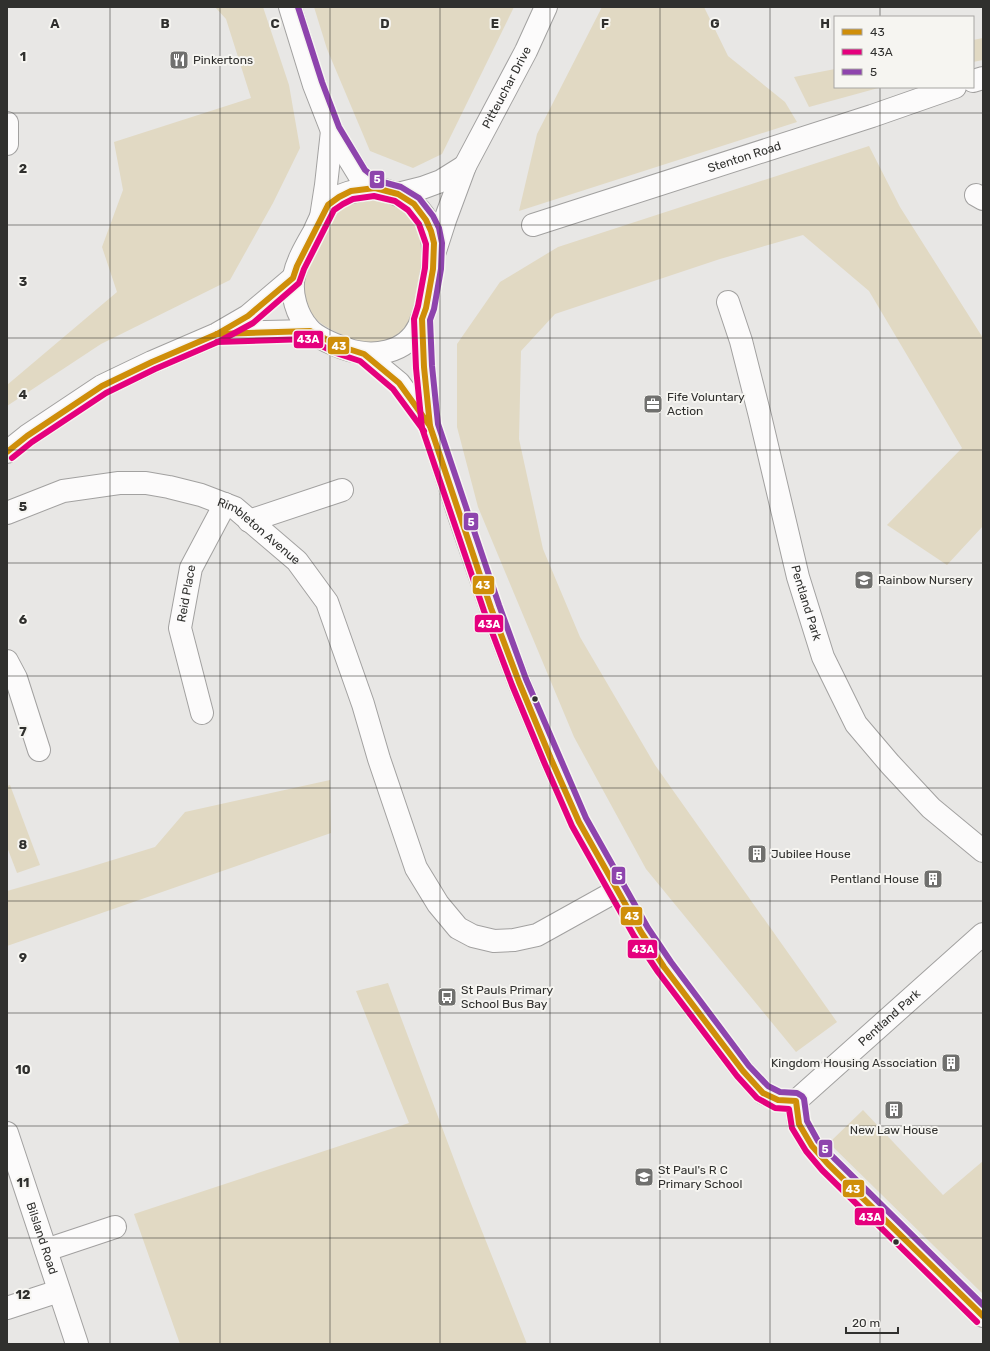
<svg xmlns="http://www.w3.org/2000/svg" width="990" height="1351" viewBox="0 0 990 1351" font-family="Rubik,sans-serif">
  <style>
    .green { fill: #e1d9c3 }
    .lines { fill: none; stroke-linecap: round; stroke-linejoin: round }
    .minor-casing { stroke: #a2a1a0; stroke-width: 24 }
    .minor { stroke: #fcfbfb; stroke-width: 22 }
    .bus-1-casing { stroke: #f6f5f1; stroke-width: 9 }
    .bus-2-casing { stroke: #f6f5f1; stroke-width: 9 }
    .bus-3-casing { stroke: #f6f5f1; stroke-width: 9 }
    .bus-1 { stroke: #cf8e09; stroke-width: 6 }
    .bus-2 { stroke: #e5007d; stroke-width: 6 }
    .bus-3 { stroke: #8e44ad; stroke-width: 6 }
    .grid { fill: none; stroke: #30302e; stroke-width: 1; stroke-opacity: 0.55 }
    .bus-dot { fill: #30302e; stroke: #f6f5f1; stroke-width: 1.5 }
    .labels { text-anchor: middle; stroke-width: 4; stroke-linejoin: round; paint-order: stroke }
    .poi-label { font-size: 12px; fill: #30302e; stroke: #f6f5f1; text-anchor: start }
    .street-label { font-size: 12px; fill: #30302e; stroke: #f6f5f1 }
    .grid-label { font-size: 13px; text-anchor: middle; font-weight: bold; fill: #30302e; stroke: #f6f5f1; stroke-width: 4; stroke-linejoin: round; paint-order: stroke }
    .line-badge { stroke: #f6f5f1; stroke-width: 1.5 }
    .badge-label { font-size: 11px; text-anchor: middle; font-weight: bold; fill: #fff }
  </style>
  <rect width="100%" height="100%" fill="#e8e7e5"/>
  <!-- green -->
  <g class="green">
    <path d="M215,7H263L289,85L300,148L273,203L230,280L101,344L7,406V385L117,292L102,247L123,190L114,142L251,98L226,19Z"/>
    <path d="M314,7H514L442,154L413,168L370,151L327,49Z"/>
    <path d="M602,7H704L728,56L785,102L797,122L519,211L537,134Z"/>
    <path d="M983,38V60L973,62V40Z"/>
    <path d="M835,69V87H882L809,107L794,77Z"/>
    <path d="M869,146L900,207L983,338V526L947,565L887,525L962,448L869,291L803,235L720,259L555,314L521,351L519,439L543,549L580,637L655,765L837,1022L796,1052L646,869L574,737L478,507L457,427V344L500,282L558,247Z"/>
    <path d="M373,198C396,204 418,215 422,241C425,255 421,270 419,283C417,295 417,308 412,319C406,332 385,346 370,344C360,343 351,339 342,335C328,328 314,322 308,307C305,300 303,293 303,286C303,268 328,220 342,209C351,202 362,200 373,198Z"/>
    <path d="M330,780L331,833L7,946V891L77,871L155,847L185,812Z"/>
    <path d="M10,785L40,865L17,873L7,847V786Z"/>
    <path d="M388,983L464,1186L527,1344H180L134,1214L409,1123L356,991Z"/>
    <path d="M863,1110L943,1195L983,1161V1294L829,1143Z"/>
  </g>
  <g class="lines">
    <defs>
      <g id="minor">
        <path d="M290,7L314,85L332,131L359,175L375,188"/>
        <path d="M973,81L983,78"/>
        <path d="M7,123V144"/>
        <path d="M375,188C432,199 439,234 430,285C428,299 425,313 419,326C406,354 372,358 346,349C335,345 317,338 309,329C297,316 290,293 294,276C297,261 306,246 314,232C318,223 322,213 328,205C339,192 359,190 375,188Z"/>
        <path d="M398,194L422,188L441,181L465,166"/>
        <path d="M976,195L983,199"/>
        <path d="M321,217L326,185L332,131"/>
        <path id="s1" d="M533,225L872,116L955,87"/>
        <path id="s2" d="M435,251L445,220L465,166L526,51L546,7"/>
        <path id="s3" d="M728,302L741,341L760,416L798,577L823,657L856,724L890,764L931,808L983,851"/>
        <path d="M422,319L424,367L430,426L459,515L491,608L519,682L551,759L579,822L641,932L664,967L743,1071L763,1093L778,1100L796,1101"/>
        <path d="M220,333L310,331"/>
        <path d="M364,354L399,383L430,425"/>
        <path d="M7,452L27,436L102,386L152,362L217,334L248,316L293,278"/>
        <path id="s4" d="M7,513L63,491L119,483H146L169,487L201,495L235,508L297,561L327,602L363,704L379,759L416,868L438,904L458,928L473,936L494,941L514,940L537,935L618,890"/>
        <path d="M249,521L342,490"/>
        <path d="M7,661L16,678L39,750"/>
        <path id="s5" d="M202,713L180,628L191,568L225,504"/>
        <path d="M796,1101L799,1124L812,1146L828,1164L983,1316"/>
        <path id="s6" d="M796,1101L983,934"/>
        <path id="s7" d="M7,1133L77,1344"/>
        <path d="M46,1250L115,1227"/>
        <path d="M7,1308L59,1291"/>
      </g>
    </defs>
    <!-- minor casing -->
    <use href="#minor" class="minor-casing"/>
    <!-- minor -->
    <use href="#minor" class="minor"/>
    <defs>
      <g id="bus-1">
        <path d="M217,334L310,331L339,346L364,354L399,383L430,426"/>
        <path d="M7,452L27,436L102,386L152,362L217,334L248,316L293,278L297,266L328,205L339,197L351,191L375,188L398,194L414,204L426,220L431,231L434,243L433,269L426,308L422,319L424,367L430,426L491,608L519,682L551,759L579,822L641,932L664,967L743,1071L763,1093L778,1100L796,1101L799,1124L812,1146L828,1164L983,1316"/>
      </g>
      <g id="bus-2">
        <path d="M217,342L308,339L336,353L360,361L393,389L424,431"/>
        <path d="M12,458L32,442L106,393L155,369L220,341L253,323L299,283L304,269L334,210L343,204L353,199L374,196L395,201L408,210L419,224L426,244L425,268L418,306L414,319L416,368L422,428L484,611L512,685L544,762L572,826L634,936L658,972L737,1076L757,1098L775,1108L789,1109L792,1128L806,1151L822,1170L977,1322"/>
      </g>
      <path id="bus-3" d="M298,7L322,82L339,127L365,170L379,181L401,187L419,198L433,216L439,228L442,243L441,269L434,309L430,320L432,366L438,424L499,605L526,679L586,818L648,928L671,962L749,1066L768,1086L780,1092L797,1093L802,1096L804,1099L807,1121L818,1141L834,1158L983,1305"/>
    </defs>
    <!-- bus-1 casing -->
    <use href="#bus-1" class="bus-1-casing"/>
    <!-- bus-2 casing -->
    <use href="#bus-2" class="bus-2-casing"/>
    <!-- bus-3 casing -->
    <use href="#bus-3" class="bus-3-casing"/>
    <!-- bus-1 -->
    <use href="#bus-1" class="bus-1"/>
    <!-- bus-2 -->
    <use href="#bus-2" class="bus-2"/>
    <!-- bus-3 -->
    <use href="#bus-3" class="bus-3"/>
  </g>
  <!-- grid -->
  <path class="grid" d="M110,7V1344M220,7V1344M330,7V1344M440,7V1344M550,7V1344M660,7V1344M770,7V1344M880,7V17M880,87V1344M7,113H983M7,225H983M7,338H983M7,450H983M7,563H983M7,676H983M7,788H983M7,901H983M7,1013H983M7,1126H983M7,1238H983"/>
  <!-- icons -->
  <defs>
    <symbol id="restaurant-square" viewBox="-11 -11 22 22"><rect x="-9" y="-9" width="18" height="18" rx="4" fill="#70706e" stroke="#f6f5f1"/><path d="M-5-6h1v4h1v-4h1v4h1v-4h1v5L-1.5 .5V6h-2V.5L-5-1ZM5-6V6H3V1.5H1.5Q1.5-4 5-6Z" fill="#fff"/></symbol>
    <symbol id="office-square" viewBox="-11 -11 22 22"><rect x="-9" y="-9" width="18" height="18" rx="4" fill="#70706e" stroke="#f6f5f1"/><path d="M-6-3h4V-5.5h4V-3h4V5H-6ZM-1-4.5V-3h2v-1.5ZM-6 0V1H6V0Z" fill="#fff"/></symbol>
    <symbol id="school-square" viewBox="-11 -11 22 22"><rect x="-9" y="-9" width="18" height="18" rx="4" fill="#70706e" stroke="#f6f5f1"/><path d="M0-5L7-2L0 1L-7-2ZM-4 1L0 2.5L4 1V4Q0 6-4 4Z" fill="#fff"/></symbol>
    <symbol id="building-square" viewBox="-11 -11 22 22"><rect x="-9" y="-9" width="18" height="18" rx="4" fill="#70706e" stroke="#f6f5f1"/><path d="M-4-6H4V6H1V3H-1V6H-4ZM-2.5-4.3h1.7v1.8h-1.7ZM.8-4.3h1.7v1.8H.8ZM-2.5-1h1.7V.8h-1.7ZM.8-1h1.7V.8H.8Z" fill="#fff"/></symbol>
    <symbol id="bus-square" viewBox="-11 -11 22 22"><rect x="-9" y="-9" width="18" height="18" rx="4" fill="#70706e" stroke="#f6f5f1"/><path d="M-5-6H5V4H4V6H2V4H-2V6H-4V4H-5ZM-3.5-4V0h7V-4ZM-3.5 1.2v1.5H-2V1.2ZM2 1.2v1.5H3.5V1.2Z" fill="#fff"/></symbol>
  </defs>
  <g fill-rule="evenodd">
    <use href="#restaurant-square" x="168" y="49" width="22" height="22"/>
    <use href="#office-square" x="642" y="393" width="22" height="22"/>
    <use href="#school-square" x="853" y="569" width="22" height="22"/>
    <use href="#building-square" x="746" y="843" width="22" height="22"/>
    <use href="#building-square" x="922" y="868" width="22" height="22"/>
    <use href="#bus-square" x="436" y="986" width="22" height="22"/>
    <use href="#building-square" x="940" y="1052" width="22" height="22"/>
    <use href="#building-square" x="883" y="1099" width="22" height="22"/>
    <use href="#school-square" x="633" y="1166" width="22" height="22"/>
  </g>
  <!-- markers -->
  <g class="bus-dot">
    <circle cx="535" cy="699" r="3.5"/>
    <circle cx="896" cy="1242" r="3.5"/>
  </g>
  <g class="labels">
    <!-- poi labels -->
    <g class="poi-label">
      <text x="193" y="64">Pinkertons</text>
      <text x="667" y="401">Fife Voluntary<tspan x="667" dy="14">Action</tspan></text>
      <text x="878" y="584">Rainbow Nursery</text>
      <text x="771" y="858">Jubilee House</text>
      <text x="919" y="883" text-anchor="end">Pentland House</text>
      <text x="461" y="994">St Pauls Primary<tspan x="461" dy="14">School Bus Bay</tspan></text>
      <text x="937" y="1067" text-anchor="end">Kingdom Housing Association</text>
      <text x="894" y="1134" text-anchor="middle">New Law House</text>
      <text x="658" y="1174">St Paul's R C<tspan x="658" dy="14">Primary School</tspan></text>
    </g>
    <!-- street labels -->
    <g class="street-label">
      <text dy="4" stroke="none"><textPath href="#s2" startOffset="179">Pitteuchar Drive</textPath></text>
      <text dy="4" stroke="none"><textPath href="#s1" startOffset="222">Stenton Road</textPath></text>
      <text dy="4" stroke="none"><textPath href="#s4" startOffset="269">Rimbleton Avenue</textPath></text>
      <text dy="4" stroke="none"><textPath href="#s5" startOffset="123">Reid Place</textPath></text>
      <text dy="4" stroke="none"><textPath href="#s3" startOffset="311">Pentland Park</textPath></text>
      <text dy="4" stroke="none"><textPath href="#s6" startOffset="125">Pentland Park</textPath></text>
      <text dy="4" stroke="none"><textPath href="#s7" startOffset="111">Bilsland Road</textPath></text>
    </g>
  </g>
  <g class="grid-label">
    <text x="55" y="28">A</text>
    <text x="165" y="28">B</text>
    <text x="275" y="28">C</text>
    <text x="385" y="28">D</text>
    <text x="495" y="28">E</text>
    <text x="605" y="28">F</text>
    <text x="715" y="28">G</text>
    <text x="825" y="28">H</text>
    <text x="23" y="61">1</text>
    <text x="23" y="173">2</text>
    <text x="23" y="286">3</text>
    <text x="23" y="399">4</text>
    <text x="23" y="511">5</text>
    <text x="23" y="624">6</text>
    <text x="23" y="736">7</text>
    <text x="23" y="849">8</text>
    <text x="23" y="962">9</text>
    <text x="23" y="1074">10</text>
    <text x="23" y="1187">11</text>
    <text x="23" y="1299">12</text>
  </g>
  <g class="line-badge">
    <rect x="369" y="170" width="16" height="19" rx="4" fill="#8e44ad"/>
    <rect x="293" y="330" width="31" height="19" rx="4" fill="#e5007d"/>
    <rect x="327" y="336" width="23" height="19" rx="4" fill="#cf8e09"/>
    <rect x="463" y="512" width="16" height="19" rx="4" fill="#8e44ad"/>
    <rect x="472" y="575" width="23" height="20" rx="4" fill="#cf8e09"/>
    <rect x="474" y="614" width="30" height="19" rx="4" fill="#e5007d"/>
    <rect x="611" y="866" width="15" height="19" rx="4" fill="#8e44ad"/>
    <rect x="620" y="906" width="23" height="20" rx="4" fill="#cf8e09"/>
    <rect x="627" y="939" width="31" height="20" rx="4" fill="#e5007d"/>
    <rect x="818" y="1139" width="15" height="19" rx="4" fill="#8e44ad"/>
    <rect x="842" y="1179" width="23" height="19" rx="4" fill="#cf8e09"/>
    <rect x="854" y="1207" width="31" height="19" rx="4" fill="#e5007d"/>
  </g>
  <g class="badge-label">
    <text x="377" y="183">5</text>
    <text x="308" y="343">43A</text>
    <text x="339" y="350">43</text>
    <text x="471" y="526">5</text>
    <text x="483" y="589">43</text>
    <text x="489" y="628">43A</text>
    <text x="619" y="880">5</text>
    <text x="632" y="920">43</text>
    <text x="643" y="953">43A</text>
    <text x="825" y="1153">5</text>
    <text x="853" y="1193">43</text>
    <text x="870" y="1221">43A</text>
  </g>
  <!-- border -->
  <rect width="990" height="1351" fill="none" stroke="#30302e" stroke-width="16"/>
  <!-- legend -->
  <rect x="834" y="16" width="140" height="72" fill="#f6f5f1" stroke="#a7a6a3"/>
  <rect x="842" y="29" width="20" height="6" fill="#cf8e09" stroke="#a7a6a3"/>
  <text x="870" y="36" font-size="12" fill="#30302e">43</text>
  <rect x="842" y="49" width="20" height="6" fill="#e5007d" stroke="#a7a6a3"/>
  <text x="870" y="56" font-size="12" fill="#30302e">43A</text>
  <rect x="842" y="69" width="20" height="6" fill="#8e44ad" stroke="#a7a6a3"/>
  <text x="870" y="76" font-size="12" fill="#30302e">5</text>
  <!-- scale -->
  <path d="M846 1327v6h52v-6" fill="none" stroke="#30302e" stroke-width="2"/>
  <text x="852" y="1327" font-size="12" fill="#30302e" stroke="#f6f5f1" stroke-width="3" paint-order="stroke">20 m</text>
</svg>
